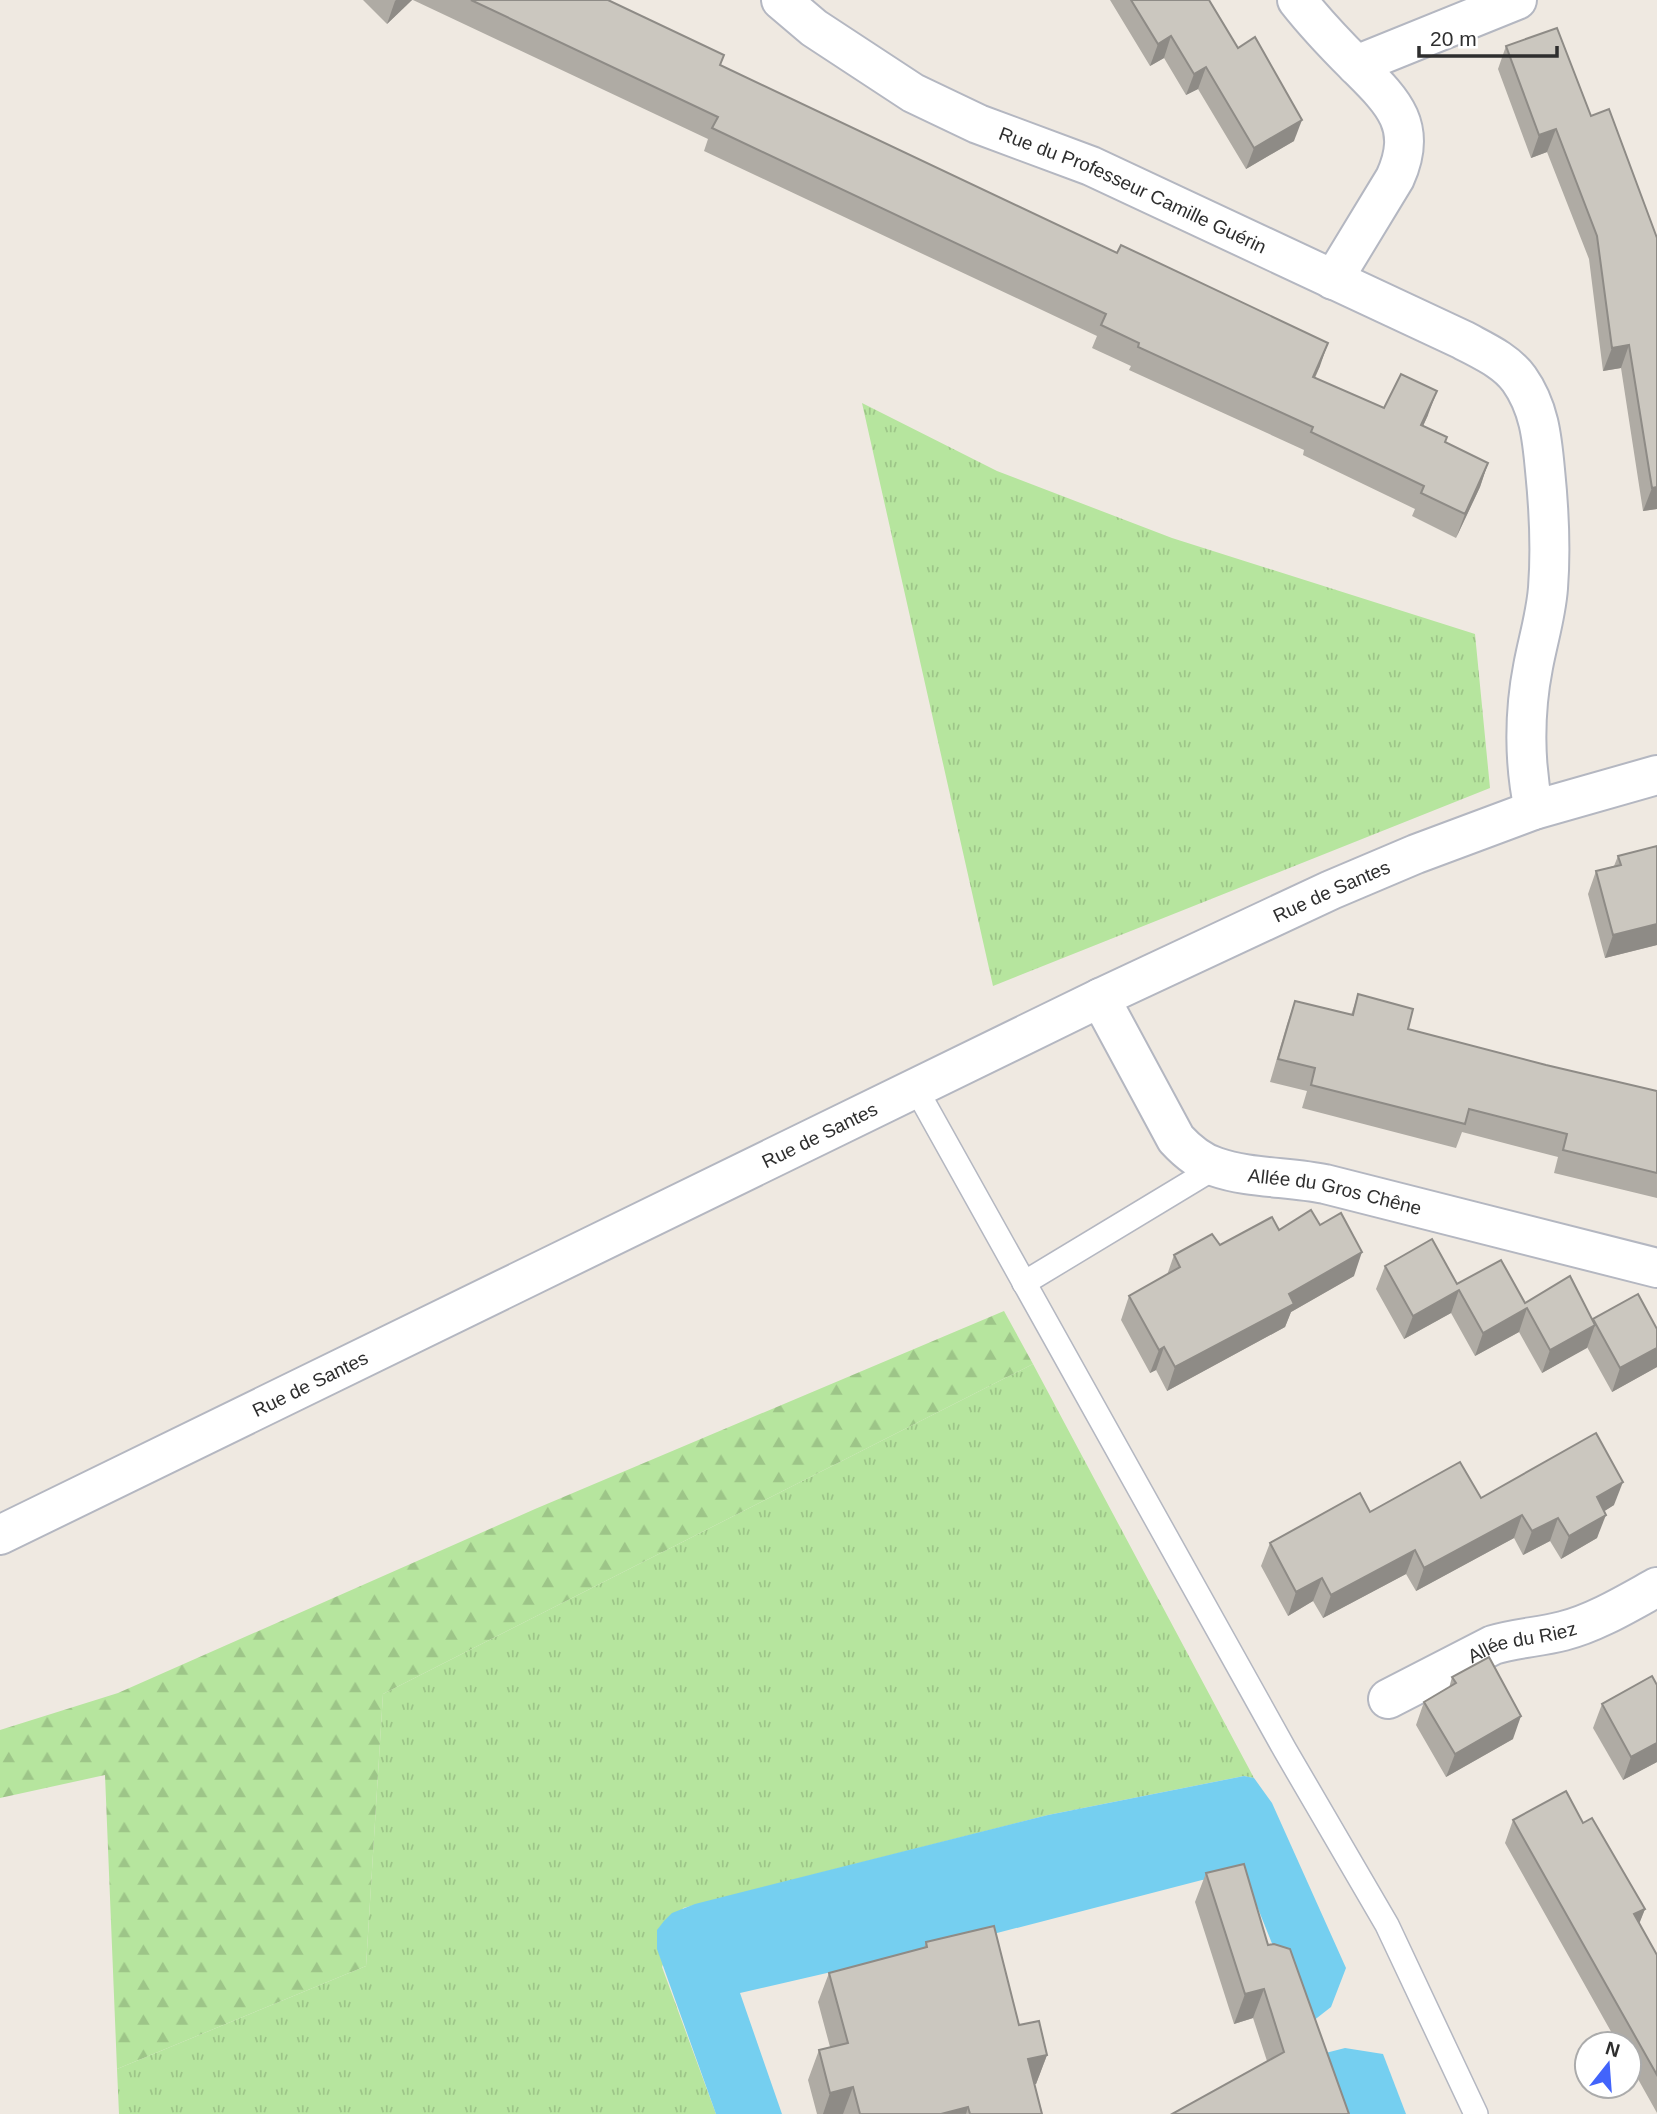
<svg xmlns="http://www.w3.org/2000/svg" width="1657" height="2114" viewBox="0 0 1657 2114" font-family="Helvetica,sans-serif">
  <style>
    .grass { fill: url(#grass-tufts) }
    .forest { fill: url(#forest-firs) }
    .water { fill: #75cff0 }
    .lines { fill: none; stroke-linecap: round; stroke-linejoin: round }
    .lane-casing { stroke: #b4b7c1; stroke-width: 26 }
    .street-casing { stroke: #b4b7c1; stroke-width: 42 }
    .secondary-casing { stroke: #b4b7c1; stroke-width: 42 }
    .lane { stroke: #fff; stroke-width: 23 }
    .street { stroke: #fff; stroke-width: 38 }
    .secondary { stroke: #fff; stroke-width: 38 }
    .wall { fill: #afaba4 }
    .shaded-wall { fill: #8e8b86 }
    .building { fill: #cbc7bf; stroke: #8e8b86; stroke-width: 2 }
    .labels { text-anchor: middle; stroke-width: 7; stroke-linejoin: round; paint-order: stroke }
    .street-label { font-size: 19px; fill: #2e2e2e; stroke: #fff }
  </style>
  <defs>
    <pattern id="grass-tufts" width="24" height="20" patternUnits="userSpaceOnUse" patternTransform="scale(1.75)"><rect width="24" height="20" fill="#b6e59e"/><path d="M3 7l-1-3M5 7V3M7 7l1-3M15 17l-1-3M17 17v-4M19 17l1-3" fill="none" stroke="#9dc588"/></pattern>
    <pattern id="forest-firs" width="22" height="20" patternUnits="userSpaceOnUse" patternTransform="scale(1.75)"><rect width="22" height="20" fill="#b6e59e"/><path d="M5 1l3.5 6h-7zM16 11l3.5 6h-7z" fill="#9dc588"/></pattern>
  </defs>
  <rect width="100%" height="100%" fill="#efe9e1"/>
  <!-- grass -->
  <g class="grass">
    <path d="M862,403L997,471L1172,538L1475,634L1490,788L993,986Z"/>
    <path d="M1033,1364L1254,1778L1244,1776L1048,1815L683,1908L662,1967L716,2114H119L117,2069L366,1966L383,1694Z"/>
  </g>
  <!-- forest -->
  <path class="forest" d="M1004,1311L1033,1364L383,1694L366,1966L117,2069L105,1775L0,1798V1730L118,1693L535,1509Z"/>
  <!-- water -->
  <g class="water">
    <path d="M1244,1776L1254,1778L1272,1803L1346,1968L1331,2007L1299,2032L1281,1966L1251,1891L1221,1878L1202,1880L974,1939L740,1993L782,2114H716L657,1949V1930L664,1921L672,1913L695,1904L1048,1815Z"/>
    <path d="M1345,2048L1383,2054L1406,2114H1329L1310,2057Z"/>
  </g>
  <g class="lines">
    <defs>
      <g id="lane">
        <path d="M915,1087L1285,1750L1387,1925L1476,2114"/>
        <path d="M1024,1283L1216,1167"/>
      </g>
      <g id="street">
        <path id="s1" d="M781,0L814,28L913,93L978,124L1091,166L1463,340C1483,351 1505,360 1519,379C1539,407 1542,437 1545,470C1549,509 1551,549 1548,588C1546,615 1538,640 1533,667C1524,713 1524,764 1534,810"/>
        <path d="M1297,0C1315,23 1335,44 1356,65C1392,101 1419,125 1395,178L1333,280"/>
        <path d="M1356,65L1517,0"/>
        <path id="s2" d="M1100,998L1176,1139C1187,1151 1200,1162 1216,1167C1247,1178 1291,1177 1325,1184L1657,1268"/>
        <path id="s3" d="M1388,1699L1493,1645C1516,1638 1540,1637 1563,1631C1595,1623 1628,1603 1657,1587"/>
      </g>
      <g id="secondary">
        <path id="s4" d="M0,1535L1100,998L1331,890L1416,854L1534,810L1657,775"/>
      </g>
    </defs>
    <!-- lane casing -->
    <use href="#lane" class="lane-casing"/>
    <!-- street casing -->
    <use href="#street" class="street-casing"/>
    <!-- secondary casing -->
    <use href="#secondary" class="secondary-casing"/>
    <!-- lane -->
    <use href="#lane" class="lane"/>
    <!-- street -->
    <use href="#street" class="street"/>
    <!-- secondary -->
    <use href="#secondary" class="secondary"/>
  </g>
  <!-- wall -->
  <g class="wall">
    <path d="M363,0H412L387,24Z"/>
    <path d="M413,0H608L720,66L1320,366L1315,378L1384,408L1428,415L1423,426L1445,442L1488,463L1480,487L1456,538L1412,516L1415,509L1303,455L1304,450L1129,370L1131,366L1092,348L1097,336L704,151L708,139Z"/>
    <path d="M1110,0H1209L1294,141L1246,169L1198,89L1186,95L1164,58L1150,66Z"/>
    <path d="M1506,46L1591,116L1657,238V509L1643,511L1621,368L1603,371L1589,259L1547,152L1531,158L1498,69Z"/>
    <path d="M1657,846V945L1605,958L1588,894L1596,871L1614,866L1618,856Z"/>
    <path d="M1358,994L1408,1029L1546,1065L1657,1091V1198L1554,1173L1558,1157L1462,1132L1456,1148L1302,1108L1307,1091L1270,1082L1287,1024L1295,1001L1351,1015Z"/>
    <path d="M1320,1225L1354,1276L1291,1312L1285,1327L1167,1391L1156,1370L1150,1373L1121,1320L1129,1296L1167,1275L1174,1255L1220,1245L1279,1230Z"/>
    <path d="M1385,1266L1457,1284L1525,1303L1593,1320L1657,1329V1367L1612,1392L1587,1347L1542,1373L1519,1332L1475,1356L1451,1313L1404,1339L1376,1289Z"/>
    <path d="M1481,1498L1614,1505L1604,1511L1597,1538L1561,1559L1550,1541L1523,1555L1514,1538L1416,1591L1406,1574L1323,1618L1313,1601L1288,1616L1261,1566L1270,1543L1370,1512Z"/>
    <path d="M1452,1677L1513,1739L1446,1777L1416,1725L1424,1702L1449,1688Z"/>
    <path d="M1657,1685V1762L1623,1780L1593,1728L1602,1704Z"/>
    <path d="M1513,1820L1583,1823L1645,1909L1639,1923L1657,1955V2113L1629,2063V2044H1618L1505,1843Z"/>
    <path d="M1206,1873L1268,1945L1349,2114L1267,2061L1253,2018L1234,2024L1195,1902Z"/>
    <path d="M926,1942L1019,2025L1047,2055L1036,2084H1034L1042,2114H817L808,2080L819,2050L830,2047L818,2002L829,1973L924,1948Z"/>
  </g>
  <!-- shaded-wall -->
  <g class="shaded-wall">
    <path d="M396,0H412L387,24L395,1Z"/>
    <path d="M1171,36L1164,58L1150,66L1158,44Z"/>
    <path d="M1206,67L1198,89L1186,95L1194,74Z"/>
    <path d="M1302,120L1294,141L1246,169L1254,148Z"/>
    <path d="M1556,129L1547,152L1531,158L1539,135Z"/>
    <path d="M1328,343L1320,366L1304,400L1313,377Z"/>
    <path d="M1629,345L1621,368L1603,371L1612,348Z"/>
    <path d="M1437,391L1428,415L1413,448L1421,425Z"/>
    <path d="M1488,463L1480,487L1456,538L1465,514Z"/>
    <path d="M1657,487V509L1643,511L1652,488Z"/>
    <path d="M1657,924V945L1605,958L1613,935Z"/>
    <path d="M1362,1252L1354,1276L1291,1312L1285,1327L1167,1391L1175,1367L1289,1294Z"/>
    <path d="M1459,1290L1451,1313L1404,1339L1413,1316Z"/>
    <path d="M1527,1308L1519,1332L1475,1356L1483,1333Z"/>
    <path d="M1595,1325L1587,1348L1542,1373L1550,1350Z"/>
    <path d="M1164,1347L1156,1370L1150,1373L1159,1350Z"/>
    <path d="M1657,1348V1367L1612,1392L1620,1368Z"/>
    <path d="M1623,1482L1614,1505L1589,1521L1597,1497Z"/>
    <path d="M1522,1515L1514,1538L1416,1591L1424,1568Z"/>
    <path d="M1606,1515L1597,1538L1561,1559L1569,1536Z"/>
    <path d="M1558,1518L1550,1541L1523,1555L1532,1531Z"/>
    <path d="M1415,1550L1406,1574L1323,1618L1331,1595Z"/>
    <path d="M1322,1578L1313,1601L1288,1616L1296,1592Z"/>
    <path d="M1521,1716L1513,1739L1446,1777L1455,1754Z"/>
    <path d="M1657,1743V1762L1623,1780L1631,1757Z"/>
    <path d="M1645,1909L1636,1932L1634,1914Z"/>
    <path d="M1264,1989L1253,2018L1234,2024L1245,1994Z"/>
    <path d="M1047,2055L1036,2084L1017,2088L1028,2059Z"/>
    <path d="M853,2087L843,2114H823L830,2093Z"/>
    <path d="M968,2107L966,2114H941Z"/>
  </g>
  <!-- building -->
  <g class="building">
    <path d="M471,0H608L724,55L720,65L1117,253L1121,245L1328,343L1313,377L1384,408L1401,374L1437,391L1421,425L1447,437L1445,442L1488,463L1465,514L1421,493L1424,486L1311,432L1313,427L1138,347L1139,343L1101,325L1106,314L712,128L718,117Z"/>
    <path d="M1131,0H1209L1238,48L1255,37L1302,120L1254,148L1206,67L1194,74L1171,36L1158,44Z"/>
    <path d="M1557,28L1591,116L1609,109L1657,238V487L1652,488L1629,345L1612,348L1597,236L1556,129L1539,135L1506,46Z"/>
    <path d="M1657,846V924L1613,935L1596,871L1621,865L1618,856Z"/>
    <path d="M1358,994L1413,1009L1408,1029L1546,1065L1657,1091V1173L1563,1150L1567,1134L1469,1109L1465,1124L1311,1085L1315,1068L1278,1059L1295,1001L1353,1015Z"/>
    <path d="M1311,1210L1320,1225L1341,1213L1362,1252L1289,1294L1294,1304L1175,1367L1164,1347L1159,1350L1129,1296L1180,1267L1174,1255L1212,1234L1220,1245L1272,1217L1279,1230Z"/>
    <path d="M1432,1239L1457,1284L1501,1260L1525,1303L1570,1276L1595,1325L1550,1350L1527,1308L1483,1333L1459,1290L1413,1316L1385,1266Z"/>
    <path d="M1638,1294L1657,1329V1348L1620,1368L1593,1319Z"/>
    <path d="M1596,1433L1623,1482L1597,1497L1606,1515L1569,1536L1558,1518L1532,1531L1522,1515L1424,1568L1415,1550L1331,1595L1322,1578L1296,1592L1270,1543L1360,1493L1370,1512L1460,1462L1481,1498Z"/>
    <path d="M1489,1657L1521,1716L1455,1754L1424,1702L1456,1683L1452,1677Z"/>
    <path d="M1652,1676L1657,1685V1743L1631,1757L1602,1704Z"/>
    <path d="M1566,1791L1583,1823L1592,1818L1645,1909L1634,1914L1657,1955V2075L1513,1820Z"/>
    <path d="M1244,1864L1268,1945L1274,1944L1290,1949L1349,2114H1172L1284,2052L1264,1989L1245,1994L1206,1873Z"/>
    <path d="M994,1926L1019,2025L1039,2021L1047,2055L1028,2059L1042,2114H970L968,2107L941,2114H860L853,2087L830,2093L819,2050L848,2043L829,1973L927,1947L926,1942Z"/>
  </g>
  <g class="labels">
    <!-- street labels -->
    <g class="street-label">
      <text dy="7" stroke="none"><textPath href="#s1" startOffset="402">Rue du Professeur Camille Guérin</textPath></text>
      <text dy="7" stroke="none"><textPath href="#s4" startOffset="1479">Rue de Santes</textPath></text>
      <text dy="7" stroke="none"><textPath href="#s4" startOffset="912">Rue de Santes</textPath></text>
      <text dy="7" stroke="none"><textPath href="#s2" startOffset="331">Allée du Gros Chêne</textPath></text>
      <text dy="7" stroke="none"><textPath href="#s4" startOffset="345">Rue de Santes</textPath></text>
      <text dy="7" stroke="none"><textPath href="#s3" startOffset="147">Allée du Riez</textPath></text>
    </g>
  </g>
  <!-- north arrow -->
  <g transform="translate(1608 2065) rotate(17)"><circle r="33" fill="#ffffff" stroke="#ababab" stroke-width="2"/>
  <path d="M0-5L12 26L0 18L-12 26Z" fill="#4264fb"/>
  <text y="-10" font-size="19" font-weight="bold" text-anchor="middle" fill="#2e2e2e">N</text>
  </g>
  <!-- scale -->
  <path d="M1419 46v10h138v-10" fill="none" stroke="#2e2e2e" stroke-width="3.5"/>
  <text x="1430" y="46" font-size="21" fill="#2e2e2e" stroke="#ffffff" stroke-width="5" paint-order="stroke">20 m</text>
</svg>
